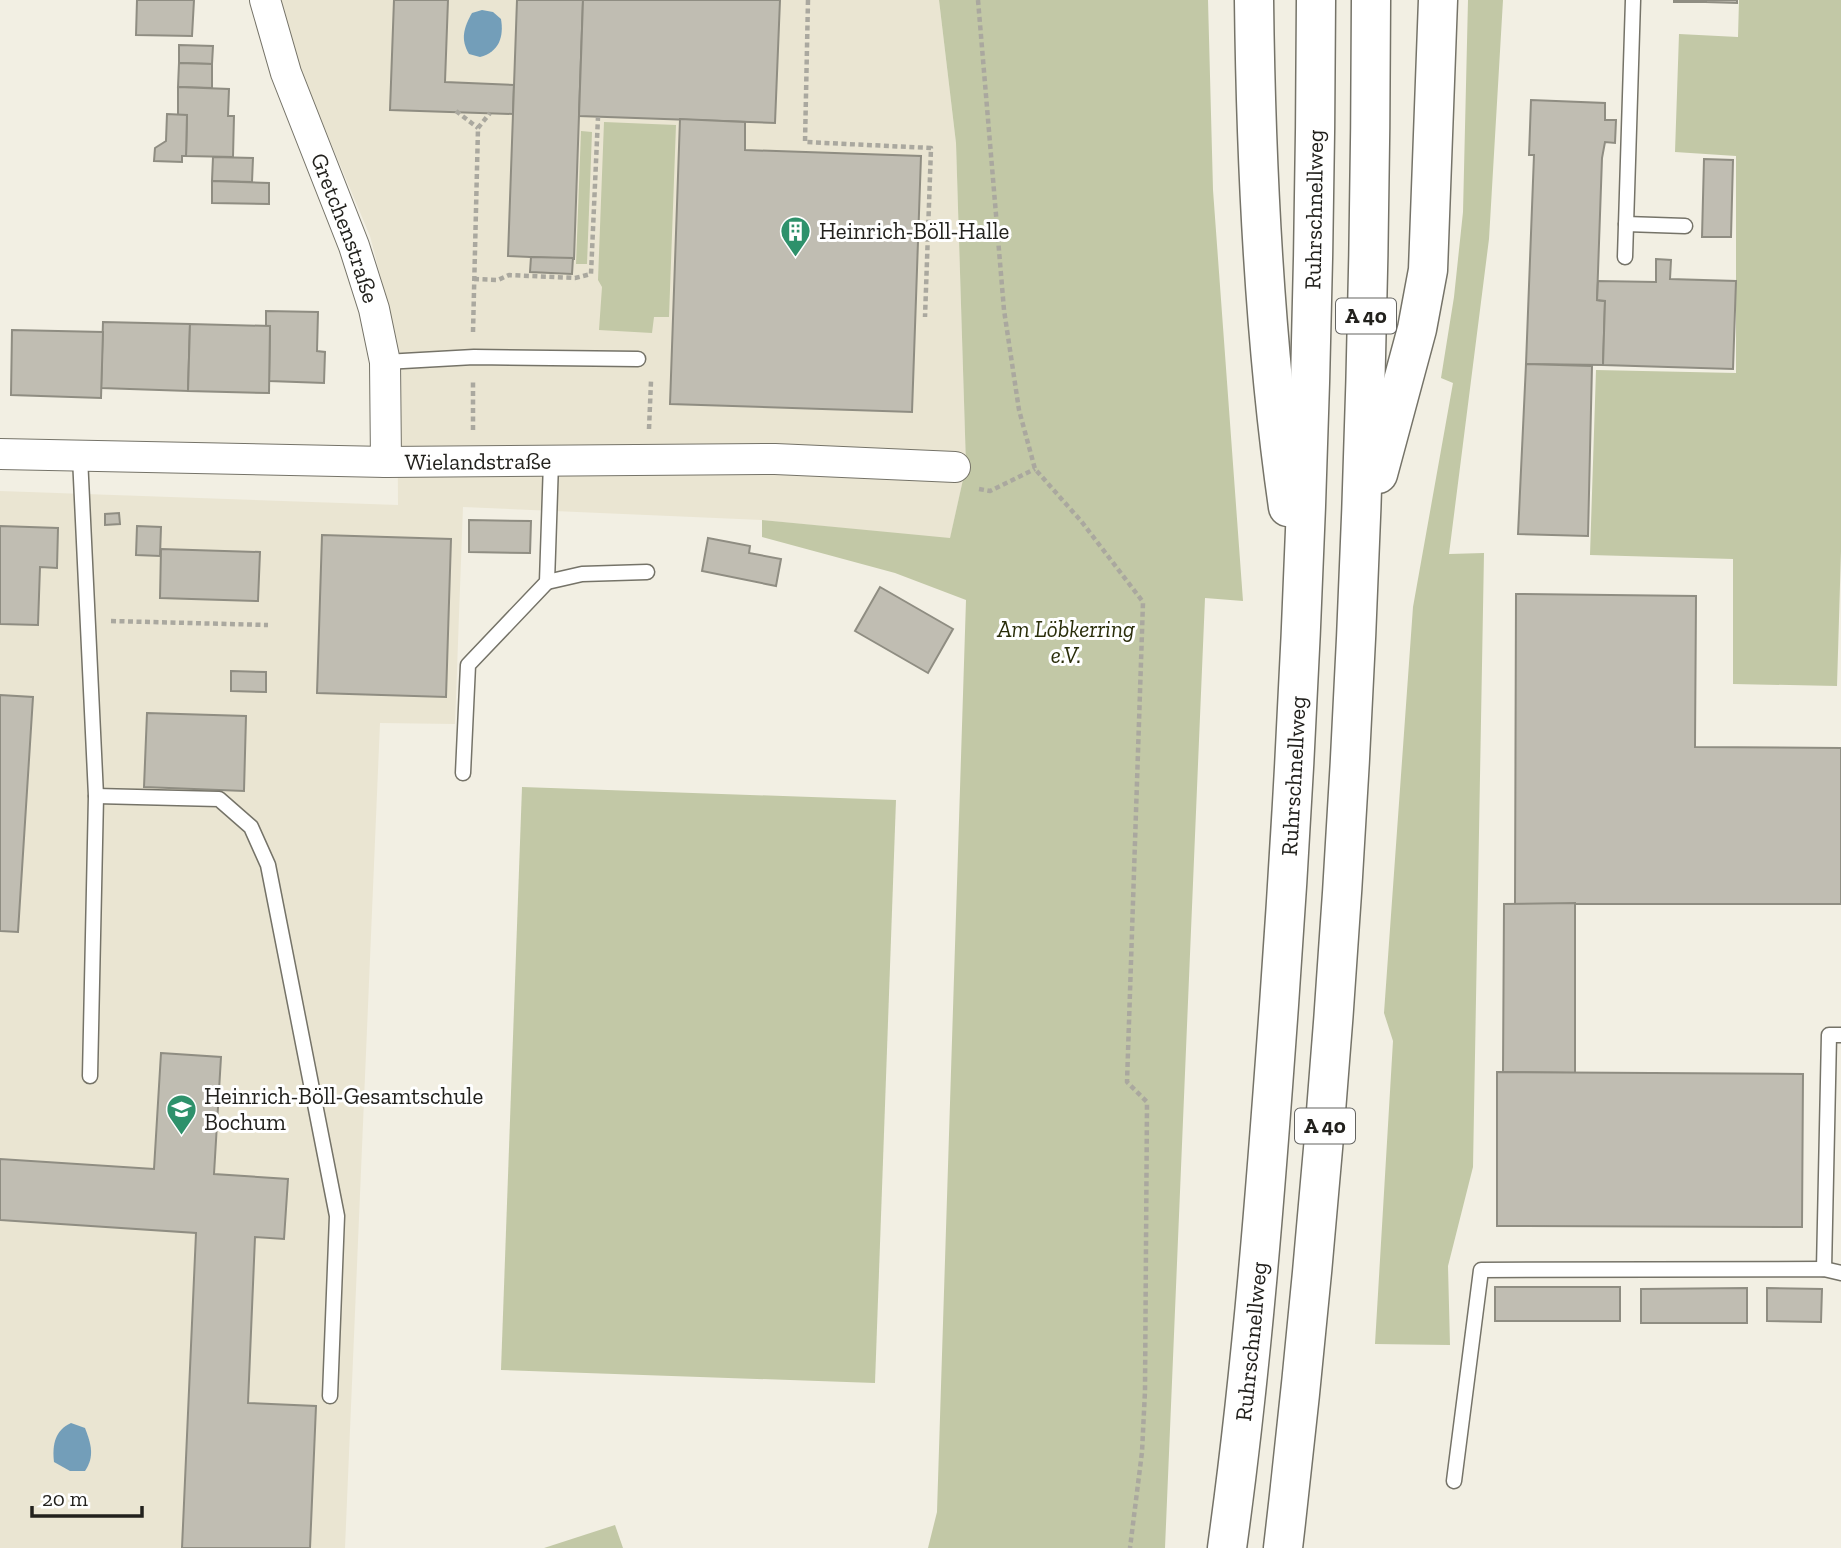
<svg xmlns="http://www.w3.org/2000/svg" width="1841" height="1548" viewBox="0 0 1841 1548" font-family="'Zilla Slab',serif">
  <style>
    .built { fill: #eae5d2 }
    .green { fill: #c2c8a6 }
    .water { fill: #739eb9 }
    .building { fill: #c0bdb2; stroke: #8f8d82; stroke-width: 2 }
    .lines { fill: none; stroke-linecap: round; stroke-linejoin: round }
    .service-casing { stroke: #757368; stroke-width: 17 }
    .minor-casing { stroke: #757368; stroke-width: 32 }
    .motorway-casing { stroke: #757368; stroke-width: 41 }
    .path { stroke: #aaa89f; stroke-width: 4.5; stroke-dasharray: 5 3.5; stroke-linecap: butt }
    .service { stroke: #fff; stroke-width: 14 }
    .minor { stroke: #fff; stroke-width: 30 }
    .motorway { stroke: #fff; stroke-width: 38 }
    .labels { text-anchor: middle; stroke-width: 6; stroke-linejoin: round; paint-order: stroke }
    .shield { fill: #fff; stroke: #646461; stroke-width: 2 }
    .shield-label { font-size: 21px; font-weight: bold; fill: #22211d }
    .street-label { font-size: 23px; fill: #22211d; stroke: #fff }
    .poi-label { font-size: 23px; fill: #22211d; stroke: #fff; text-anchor: start }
    .park-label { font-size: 23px; font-style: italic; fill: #292d09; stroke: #fff }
  </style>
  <rect width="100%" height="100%" fill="#f2efe3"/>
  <!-- built -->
  <path class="built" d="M281,0H939L956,143L966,466L950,539L762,520L463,507L455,724L380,723L345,1548H0V491L398,505L397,341L370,236L300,70Z"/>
  <!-- green -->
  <g class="green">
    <path d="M939,0H1208L1213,190L1243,601L1205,598L1165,1548H928L937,1512L966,600L895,573L762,537V520L950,538L966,466L956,143Z"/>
    <path d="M1468,0H1503L1489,239L1449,554L1484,553L1473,1167L1448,1266L1450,1345L1375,1344L1393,1041L1384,1013L1413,607L1453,383L1441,378L1454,297L1463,212Z"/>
    <path d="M1739,0H1841V551L1837,686L1733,684V559L1590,555L1596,370L1736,373V156L1675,152L1679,34L1738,37Z"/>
    <path d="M604,122L676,125L669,317H654L652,333L599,330L602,287L598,280Z"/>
    <path d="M581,131L592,132L587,264H576Z"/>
    <path d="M522,787L896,800L875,1383L501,1370Z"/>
    <path d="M615,1525L623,1548H544Z"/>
  </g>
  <!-- water -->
  <g class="water">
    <path d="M482,10L493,12L501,19C504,37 499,52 480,57L469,54C460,39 464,27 472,13Z"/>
    <path d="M71,1423L85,1428C91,1444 95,1456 85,1471H70L54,1462C52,1445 55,1430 71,1423Z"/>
  </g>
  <!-- building -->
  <g class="building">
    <path d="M137,0H194L192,36L136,35Z"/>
    <path d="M394,0H448L445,82L514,85L513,114L390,110Z"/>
    <path d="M517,0H583L574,259L508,256Z"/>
    <path d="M583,0H780L775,123L579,116Z"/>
    <rect x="1674" y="0" width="32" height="2"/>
    <path d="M1706,0H1737V3L1706,2Z"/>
    <path d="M179,45L213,46L212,64L179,63Z"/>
    <path d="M179,63L212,64V88L178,87Z"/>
    <path d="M178,87L229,89L228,116H234L233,157L186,156L187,115H178Z"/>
    <path d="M1531,100L1605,103V120H1616L1615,143L1605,142L1602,158L1597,300L1605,301L1603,365L1526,364L1534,155H1529Z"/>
    <path d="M167,114L187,115L186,156H182V162L154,161L155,148L166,141Z"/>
    <path d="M680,119L745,122V150L921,156L912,412L670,404Z"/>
    <path d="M213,157L253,158L252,182L212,181Z"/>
    <path d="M1704,159L1733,160L1731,237H1702Z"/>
    <path d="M212,181L269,183V204L212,203Z"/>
    <path d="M531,257L573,258L572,274L530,272Z"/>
    <path d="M1656,259L1671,260L1670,279L1736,281L1733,369L1603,365L1605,301L1597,300L1598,281L1656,282Z"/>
    <path d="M266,311L318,312L317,351L325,352L324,383L269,381L270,326H266Z"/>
    <path d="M103,322L190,324L188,391L101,388Z"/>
    <path d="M190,324L270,326L269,393L188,391Z"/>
    <path d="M12,330L103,332L101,398L11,395Z"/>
    <path d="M1526,364L1592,366L1588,536L1518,534Z"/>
    <path d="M119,513L120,524L105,525V514Z"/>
    <path d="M469,520L531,521L530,553L469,552Z"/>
    <path d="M0,526L58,528L57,568L40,567L38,625L0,624Z"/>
    <path d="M137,526L161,527L160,556L136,555Z"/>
    <path d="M322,535L451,539L446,697L317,693Z"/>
    <path d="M708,538L750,546L749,553L781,559L776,586L702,571Z"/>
    <path d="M161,549L260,552L258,601L160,598Z"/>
    <path d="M880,587L953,629L928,673L855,631Z"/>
    <path d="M1516,594L1696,596L1695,747L1841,748V904H1515Z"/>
    <path d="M231,671L266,672V692L231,691Z"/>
    <path d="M0,695L33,697L18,932L0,931Z"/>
    <path d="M147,713L246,716L244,791L144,787Z"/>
    <path d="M1575,903V1073L1503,1072L1504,904Z"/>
    <path d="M161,1053L221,1057L214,1174L288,1179L284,1239L255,1237L248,1403L316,1406L310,1548H182L196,1233L0,1220V1159L154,1169Z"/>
    <path d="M1497,1072L1803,1074L1802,1227L1497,1226Z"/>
    <rect x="1495" y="1287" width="125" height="34"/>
    <path d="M1747,1288V1323H1641V1289Z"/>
    <path d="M1767,1288L1822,1289L1821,1322L1767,1321Z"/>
  </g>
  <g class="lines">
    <defs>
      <g id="service">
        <path d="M1626,224L1685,226"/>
        <path d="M1625,257L1633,0"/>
        <path d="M385,362L474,357L638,359"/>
        <path d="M80,457L96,796L90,1076"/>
        <path d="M547,582L582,574L647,572"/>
        <path d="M463,773L468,665L547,582L551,462"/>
        <path d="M96,796L219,799L251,827L268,865L337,1216L330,1396"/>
        <path d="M1824,1269L1829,1035H1841"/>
        <path d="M1454,1481L1481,1270L1824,1269L1841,1273"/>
      </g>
      <g id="minor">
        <path id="s1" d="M265,0L286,73L354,246L374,309L385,362L386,462"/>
        <path id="s2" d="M0,454L386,462L775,459L955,467"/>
      </g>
      <g id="motorway">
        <path d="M1254,0C1256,169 1264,340 1288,507"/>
        <path d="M1378,474L1417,329L1428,270L1438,0"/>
        <path id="s3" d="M1227,1548C1252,1368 1266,1186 1279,1005C1303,670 1315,335 1316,0"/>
        <path d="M1283,1548C1343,1034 1370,517 1371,0"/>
      </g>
    </defs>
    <!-- service casing -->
    <use href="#service" class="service-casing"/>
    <!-- minor casing -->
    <use href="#minor" class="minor-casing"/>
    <!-- motorway casing -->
    <use href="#motorway" class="motorway-casing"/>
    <!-- path -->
    <g class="path">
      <path d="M808,0L805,142L931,148L925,317"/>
      <path d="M978,0L1004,310L1019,410L1035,469L1081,521L1143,602L1127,1082L1147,1102L1145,1391L1142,1452L1130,1548"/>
      <path d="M456,111L478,128"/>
      <path d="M474,279L498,280L509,275L575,278L591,274L598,117"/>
      <path d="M473,332L478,128L490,113"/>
      <path d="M649,429L651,381"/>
      <path d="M473,430V382"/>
      <path d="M979,489L990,491L1035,469"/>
      <path d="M111,621L268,625"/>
    </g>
    <!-- service -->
    <use href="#service" class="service"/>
    <!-- minor -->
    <use href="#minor" class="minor"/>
    <!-- motorway -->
    <use href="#motorway" class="motorway"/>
  </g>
  <!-- icons -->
  <defs>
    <symbol id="building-pin" viewBox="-11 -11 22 30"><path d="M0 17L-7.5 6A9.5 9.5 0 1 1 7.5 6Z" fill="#2e916b" stroke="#fff"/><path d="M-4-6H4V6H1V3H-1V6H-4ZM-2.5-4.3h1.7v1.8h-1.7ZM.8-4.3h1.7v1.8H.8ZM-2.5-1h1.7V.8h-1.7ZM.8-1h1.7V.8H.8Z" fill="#fff"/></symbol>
    <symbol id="school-pin" viewBox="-11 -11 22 30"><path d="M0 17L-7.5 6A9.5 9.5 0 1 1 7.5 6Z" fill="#2e916b" stroke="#fff"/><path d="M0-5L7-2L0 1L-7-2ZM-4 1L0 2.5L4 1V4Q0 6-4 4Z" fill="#fff"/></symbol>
  </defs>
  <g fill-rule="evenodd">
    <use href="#building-pin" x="778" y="214" width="35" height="47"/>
    <use href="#school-pin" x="164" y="1092" width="35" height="47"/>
  </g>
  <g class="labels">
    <!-- shield labels -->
    <g class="shield">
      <rect x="1336" y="298.5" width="60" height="35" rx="5"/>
      <rect x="1295" y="1108.5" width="60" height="35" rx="5"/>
    </g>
    <g class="shield-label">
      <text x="1366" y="323">A 40</text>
      <text x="1325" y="1133">A 40</text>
    </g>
    <!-- street labels -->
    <g class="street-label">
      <text dy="8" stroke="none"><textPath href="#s3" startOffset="1342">Ruhrschnellweg</textPath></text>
      <text dy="8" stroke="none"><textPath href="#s1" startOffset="242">Gretchenstraße</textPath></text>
      <text dy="8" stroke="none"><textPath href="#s2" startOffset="478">Wielandstraße</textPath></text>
      <text dy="8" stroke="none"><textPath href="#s3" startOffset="775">Ruhrschnellweg</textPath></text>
      <text dy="8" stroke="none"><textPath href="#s3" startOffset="208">Ruhrschnellweg</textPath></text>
    </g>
    <!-- poi labels -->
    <g class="poi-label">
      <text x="819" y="239">Heinrich-Böll-Halle</text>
      <text x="204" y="1104">Heinrich-Böll-Gesamtschule<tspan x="204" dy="26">Bochum</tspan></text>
    </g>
    <!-- park labels -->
    <g class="park-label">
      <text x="1066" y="637">Am Löbkerring<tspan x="1066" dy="26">e.V.</tspan></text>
    </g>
  </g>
  <!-- scale -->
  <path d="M32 1506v10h110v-10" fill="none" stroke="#22211d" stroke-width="3.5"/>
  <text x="42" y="1506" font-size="21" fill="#22211d" stroke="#ffffff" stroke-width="5" paint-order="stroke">20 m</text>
</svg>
